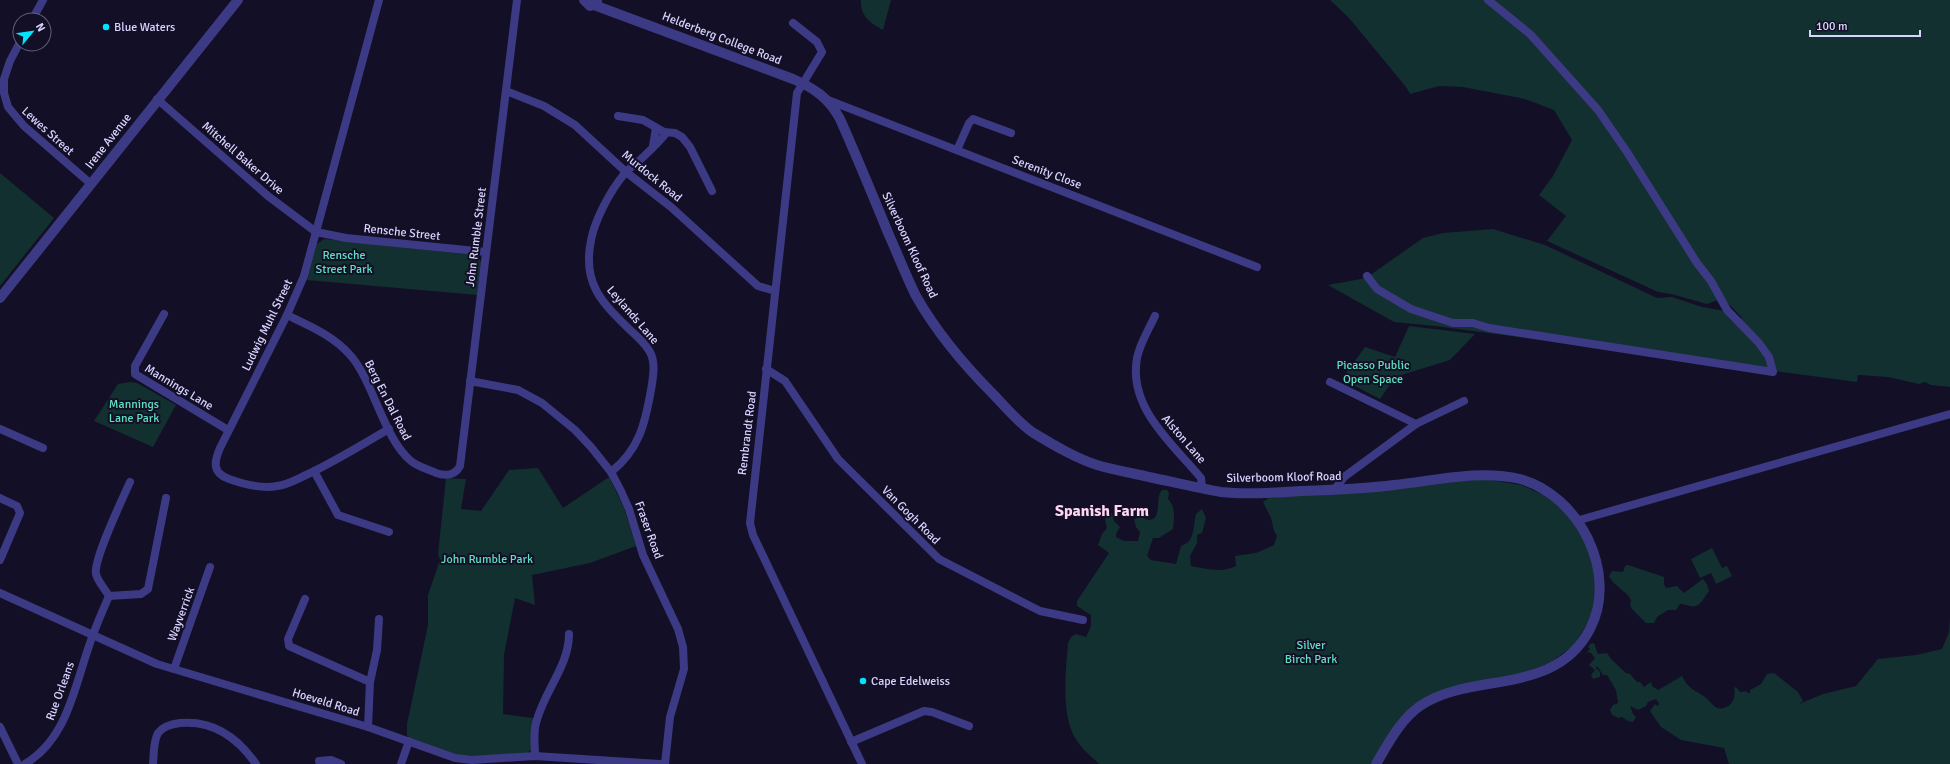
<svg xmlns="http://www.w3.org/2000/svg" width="1950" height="764" viewBox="0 0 1950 764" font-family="Signika,sans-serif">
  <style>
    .green { fill: #12302f }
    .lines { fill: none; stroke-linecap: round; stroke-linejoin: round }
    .minor { stroke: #3d3a85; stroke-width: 8 }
    .tertiary { stroke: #3d3a85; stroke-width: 10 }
    .poi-dot { fill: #00e5ff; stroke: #130f26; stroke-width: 1.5 }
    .labels { text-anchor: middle; stroke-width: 4; stroke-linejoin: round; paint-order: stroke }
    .poi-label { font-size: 12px; fill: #d9d4ff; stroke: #130f26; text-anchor: start }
    .street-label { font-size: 12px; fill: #d9d4ff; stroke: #130f26 }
    .park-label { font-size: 12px; fill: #5fe0c0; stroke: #130f26 }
    .district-label { font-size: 16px; font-weight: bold; fill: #ffd6f0; stroke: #130f26 }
  </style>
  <rect width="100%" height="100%" fill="#130f26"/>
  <!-- green -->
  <g class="green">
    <path d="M861,0H891L883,30C870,23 860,16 861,0Z"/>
    <path d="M1330,0H1950V387L1931,385L1925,382L1919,384L1888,377L1858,375L1857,382L1435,326L1394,322L1328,285L1366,278L1423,238L1443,233L1493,229L1545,245L1657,298L1672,297L1702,307L1725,311L1743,319L1723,298L1707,304L1671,294L1658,292L1547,241L1566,216L1539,195L1553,176L1572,140L1554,110L1525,99L1463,87L1439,86L1410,94L1406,87L1349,18Z"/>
    <path d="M0,173L54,218L0,286Z"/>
    <path d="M324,239L474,255L479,258L481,263L477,295L307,280L317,244Z"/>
    <path d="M1409,326L1475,334L1450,360L1395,377L1380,399L1347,382L1346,373L1365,347L1395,357Z"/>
    <path d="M130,382L137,383L176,405L153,447L94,421L118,384Z"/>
    <path d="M538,468L563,508L609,477L624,508L636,546L590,563L532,575L535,605L515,598L504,655L503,714L533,718L531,750L526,754C504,755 481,759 459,756C441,753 423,744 407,736V724L428,625V595L440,560L438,554L446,478L466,479L461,509L481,511L509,470Z"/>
    <path d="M1485,479L1521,485L1558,501L1588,546L1597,584L1591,618L1574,645L1551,662L1530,671L1430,696L1372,764H1099C1092,757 1083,750 1077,741C1060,716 1066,672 1068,643L1071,637L1076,634L1086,637L1091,626V615L1077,606V601L1109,553L1098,545L1102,534L1107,528L1105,520L1107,514L1112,513L1114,521L1120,527L1116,534V537L1124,541H1138L1140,532L1136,527L1134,519L1138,517C1142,517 1146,520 1150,520C1162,519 1155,497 1162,490H1167L1169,493L1168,499C1176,507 1174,519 1173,529L1159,538H1153L1147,556L1151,560L1176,564L1181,546C1183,545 1188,543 1189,541C1194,535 1194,522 1196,514L1202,509L1206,518L1202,533L1197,535V543L1190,556L1191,566C1205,569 1223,573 1236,566L1235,556L1256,553L1274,545L1277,536L1274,531L1271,518L1263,502L1270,497Z"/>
    <path d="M1712,548L1722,568L1727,566L1732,576L1716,584L1711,573L1700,578L1691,559Z"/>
    <path d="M1628,565L1664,577V584L1666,588L1677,586L1684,593L1703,579L1707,584L1709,591C1704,597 1700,609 1690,606C1686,605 1684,604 1680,604L1676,610H1668L1657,617L1654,623H1646L1632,609L1630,605L1631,600C1626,590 1614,587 1609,576L1612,571L1623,572L1625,566Z"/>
    <path d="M1950,617V764H1729L1724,748L1681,740L1661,727L1650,711L1655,704L1658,706L1659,704L1656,699L1648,702L1646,706L1638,710L1630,706L1633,714L1636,717L1633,722L1628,721L1622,717L1619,718L1612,715L1610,710L1613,705L1618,703L1616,690L1607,675H1603L1597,666L1596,668L1600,672V677L1593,679L1591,675L1595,670L1589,665L1595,658L1591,653L1587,652L1590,649L1588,647L1590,644L1594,643L1598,654L1607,653L1611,659L1626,673L1630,674L1637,682H1640L1644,687L1651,682L1652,686L1658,690L1682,676C1688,689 1695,690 1705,697C1709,700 1713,706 1717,708C1730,711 1737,698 1734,688L1736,687L1740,692L1747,691V693H1750V690L1761,684L1767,674L1774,673L1798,692L1803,701L1799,704L1823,694L1856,686L1878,659L1916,655L1942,649L1949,632Z"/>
  </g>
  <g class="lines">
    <!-- minor -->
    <g class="minor">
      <path d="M379,0L304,276L287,315L220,448C214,462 212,473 229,479C243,484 262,489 277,486C287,485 297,479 306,475C334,462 361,445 389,429"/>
      <path d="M32,20L43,0"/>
      <path d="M793,23L817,42L822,52L797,93L750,523L753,535L862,764"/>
      <path d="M20,42L10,61L4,79V93L8,107L24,126L91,184"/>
      <path d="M506,91L544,106L575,125L626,172L671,207L758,286L775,291"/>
      <path d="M157,99L268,196L316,232L346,238L486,252"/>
      <path d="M828,100L1257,267"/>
      <path d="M618,116L643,120L664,132L675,133L682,137L690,147L712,191"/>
      <path d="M653,146L656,128"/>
      <path d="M957,150L969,123L973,119L1011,133"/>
      <path d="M1367,276L1377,289L1411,309L1453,323H1473L1489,328L1773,372L1769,357L1759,343L1727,310L1711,281L1697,263L1627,152L1598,110L1530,34L1488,0"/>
      <path d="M164,314L135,366V374L228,430"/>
      <path d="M287,315C310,326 334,336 351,356C374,383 384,439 411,461C418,467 428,469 436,473C445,476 455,476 460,466L517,0"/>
      <path d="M1155,316C1149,329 1140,343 1137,358C1128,408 1172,443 1201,478L1202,488"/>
      <path d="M766,369L785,381L838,459L939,559L1040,611L1083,620"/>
      <path d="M470,381L518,390L542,403L575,430L591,447L611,472L621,491L629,509L643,555L678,629L683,647L684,669L670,717L665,764"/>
      <path d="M1330,382L1416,424"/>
      <path d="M0,429L43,448"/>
      <path d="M314,471L338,515L389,532"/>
      <path d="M611,472C639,450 645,424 651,390C653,378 656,363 650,352C645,343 637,336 629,329C603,303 584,286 590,246C593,222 610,191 625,173C628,169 633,166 637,163C646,154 659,143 666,133"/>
      <path d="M1335,489L1344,477L1416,424L1464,401"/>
      <path d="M0,498L17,506L20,513L0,560"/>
      <path d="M1576,521L1950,414"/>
      <path d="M0,593L157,664L368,727L455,758L472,760L535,756L660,764"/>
      <path d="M109,596L141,594L148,589L166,498"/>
      <path d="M109,596C105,589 98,582 96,574C93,560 123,498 130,482"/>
      <path d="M305,599L288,639L289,646L370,682"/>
      <path d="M174,669L210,567"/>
      <path d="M0,727L18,764"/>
      <path d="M368,727L370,682L377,650L379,619"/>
      <path d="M851,742L924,711L932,712L969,726"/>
      <path d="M535,756C535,745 533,733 536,723C544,691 569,666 569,634"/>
      <path d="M319,761L331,760L341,764"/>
      <path d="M25,764C65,740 73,694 87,652C93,633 101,614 109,596"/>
      <path d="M153,764C154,755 153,742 158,733C163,726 172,724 180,723C213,720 238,738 256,764"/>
      <path d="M401,764L409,741"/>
    </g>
    <!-- tertiary -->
    <g class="tertiary">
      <path d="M584,0L590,6L594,5L597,1"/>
      <path d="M594,5L793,79C814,88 829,98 840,119C857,157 873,196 889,235C898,255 906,276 916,296C937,333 964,365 994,395C1006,408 1018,422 1032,432C1052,444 1075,458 1097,465C1114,470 1132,473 1149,477C1173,482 1197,488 1221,492C1247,495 1275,493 1301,491C1332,490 1363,489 1394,485C1434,481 1479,469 1520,479C1579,495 1619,573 1590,629C1555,697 1471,671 1420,706C1400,720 1388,744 1376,764"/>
      <path d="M0,298L238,0"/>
    </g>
  </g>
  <!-- markers -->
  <g class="poi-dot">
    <circle cx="106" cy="27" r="4"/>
    <circle cx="863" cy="681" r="4"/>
  </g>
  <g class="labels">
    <!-- poi labels -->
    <g class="poi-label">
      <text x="114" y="31">Blue Waters</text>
      <text x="871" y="685">Cape Edelweiss</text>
    </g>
    <!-- street labels -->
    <g class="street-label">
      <text transform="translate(722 38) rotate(21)" y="4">Helderberg College Road</text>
      <text transform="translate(48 131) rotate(42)" y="4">Lewes Street</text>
      <text transform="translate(108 141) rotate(-52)" y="4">Irene Avenue</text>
      <text transform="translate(243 158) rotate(41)" y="4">Mitchell Baker Drive</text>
      <text transform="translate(1047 172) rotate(21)" y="4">Serenity Close</text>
      <text transform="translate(652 176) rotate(39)" y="4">Murdock Road</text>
      <text transform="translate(402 232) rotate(6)" y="4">Rensche Street</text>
      <text transform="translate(476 237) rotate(-83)" y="4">John Rumble Street</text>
      <text transform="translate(910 245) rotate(65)" y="4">Silverboom Kloof Road</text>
      <text transform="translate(633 315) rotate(49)" y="4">Leylands Lane</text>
      <text transform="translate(267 325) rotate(-64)" y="4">Ludwig Muhl Street</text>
      <text transform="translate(179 387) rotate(31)" y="4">Mannings Lane</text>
      <text transform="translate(388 400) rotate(63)" y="4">Berg En Dal Road</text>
      <text transform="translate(747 433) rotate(-83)" y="4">Rembrandt Road</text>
      <text transform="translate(1184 439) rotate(49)" y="4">Alston Lane</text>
      <text transform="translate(1284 477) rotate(-1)" y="4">Silverboom Kloof Road</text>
      <text transform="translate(911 515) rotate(45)" y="4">Van Gogh Road</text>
      <text transform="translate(649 530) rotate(70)" y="4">Fraser Road</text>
      <text transform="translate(181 614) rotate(-70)" y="4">Wayverrick</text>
      <text transform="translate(60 691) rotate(-70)" y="4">Rue Orleans</text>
      <text transform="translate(326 702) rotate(17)" y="4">Hoeveld Road</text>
    </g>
    <!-- park labels -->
    <g class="park-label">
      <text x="344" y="259">Rensche<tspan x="344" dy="14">Street Park</tspan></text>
      <text x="1373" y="369">Picasso Public<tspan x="1373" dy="14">Open Space</tspan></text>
      <text x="134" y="408">Mannings<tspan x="134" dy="14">Lane Park</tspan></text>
      <text x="487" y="563">John Rumble Park</text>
      <text x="1311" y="649">Silver<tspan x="1311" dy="14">Birch Park</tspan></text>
    </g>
    <!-- district labels -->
    <g class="district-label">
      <text x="1102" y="516">Spanish Farm</text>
    </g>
  </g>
  <!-- north arrow -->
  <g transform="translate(32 32) rotate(61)"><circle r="19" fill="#130f26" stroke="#625e7d"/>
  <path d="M0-3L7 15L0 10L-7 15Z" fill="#00e5ff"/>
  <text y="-6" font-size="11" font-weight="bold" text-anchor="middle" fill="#d9d4ff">N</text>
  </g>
  <!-- scale -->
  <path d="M1810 30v6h110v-6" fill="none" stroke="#d9d4ff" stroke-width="2"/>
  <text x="1816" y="30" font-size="12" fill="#d9d4ff" stroke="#130f26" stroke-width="3" paint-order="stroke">100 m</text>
</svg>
